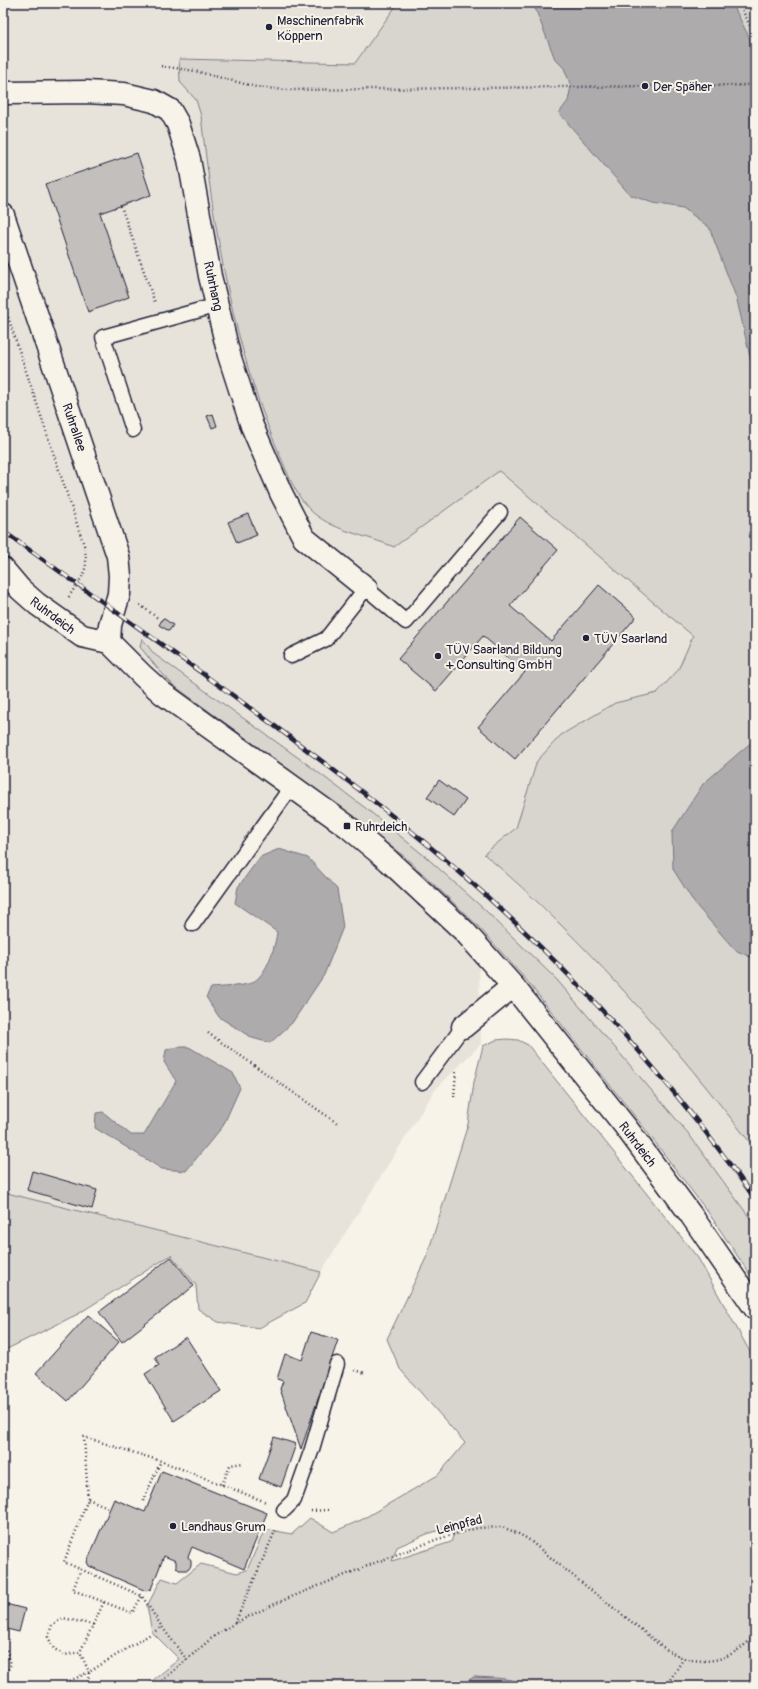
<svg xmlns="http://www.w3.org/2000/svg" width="758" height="1689" viewBox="0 0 758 1689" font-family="Pangolin,sans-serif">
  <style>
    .built { fill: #e7e3db }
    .green { fill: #d8d5cf; stroke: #7d7c85; fill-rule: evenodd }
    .water { fill: #aeabad; stroke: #76747f }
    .building { fill: #c2bfbd; stroke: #22223b }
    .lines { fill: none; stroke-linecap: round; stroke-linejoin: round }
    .service-casing { stroke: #22223b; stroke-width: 17 }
    .minor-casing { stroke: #22223b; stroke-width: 25 }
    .path { stroke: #22223b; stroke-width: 2.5; stroke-dasharray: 1 3; stroke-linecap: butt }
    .service { stroke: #f7f3e8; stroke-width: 14 }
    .minor { stroke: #f7f3e8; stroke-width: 22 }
    .rail-casing { stroke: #22223b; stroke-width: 4.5 }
    .rail { stroke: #f7f3e8; stroke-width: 3; stroke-dasharray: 9; stroke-linecap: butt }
    .poi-dot { fill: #22223b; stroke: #f7f3e8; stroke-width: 1.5 }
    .labels { text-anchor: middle; stroke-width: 4; stroke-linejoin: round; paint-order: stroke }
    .poi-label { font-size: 13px; fill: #22223b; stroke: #f7f3e8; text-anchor: start }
    .street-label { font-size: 13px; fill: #22223b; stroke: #f7f3e8 }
  </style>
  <rect width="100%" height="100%" fill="#f7f3e8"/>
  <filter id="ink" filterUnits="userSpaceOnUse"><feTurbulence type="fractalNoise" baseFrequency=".025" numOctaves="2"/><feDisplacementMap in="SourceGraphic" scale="8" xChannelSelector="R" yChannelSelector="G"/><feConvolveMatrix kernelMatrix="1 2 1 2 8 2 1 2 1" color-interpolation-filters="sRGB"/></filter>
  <g filter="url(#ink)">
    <!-- built -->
    <path class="built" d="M3,3H473L693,636L678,670L657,693L615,703L537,761L516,828L484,854L561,925L613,979L664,1035L712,1093L755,1149V1282L710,1215L645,1129L527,981L478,925L481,1044L435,1090L321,1272L3,1192Z"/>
    <!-- green -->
    <g class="green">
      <path d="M398,3H755V1149C673,1043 586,941 484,854L516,828L537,761L561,735L615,703L657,693L678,670L693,636L499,471L394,547C366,535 331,531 309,509C295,494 287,472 279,453C233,347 214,231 201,116L196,100L180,82L179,59L355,63Z"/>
      <path d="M142,638L154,654L307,764L368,810L426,857L485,910L557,980L688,1133L755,1225V1282L710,1215L645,1129L527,981L477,925L405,857L329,799L173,685L158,669L140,647Z"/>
      <path d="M507,1039L518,1040L528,1045L698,1258L755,1361V1686H527L522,1683L474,1677L459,1686H146L179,1659L152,1632L147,1606L162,1578L177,1583L201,1564L237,1573L247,1570L265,1529L292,1534L310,1518L333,1532L361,1520L438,1475L465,1443L400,1369L387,1339L427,1256L468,1124L474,1082L483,1046L496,1040ZM457,1525L451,1542L392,1561L397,1547L427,1534Z"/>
      <path d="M3,1192L321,1272L305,1303L259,1328L218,1322L198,1309L196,1285L171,1255L78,1314L3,1351Z"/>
    </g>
    <!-- water -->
    <g class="water">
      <path d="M533,3H732L755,49V379L737,300L709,227L683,208L653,203L630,195L559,113L568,101L571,86L564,68L555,59Z"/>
      <path d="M755,739V959L735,950L695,904L673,869L672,832L703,784Z"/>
      <path d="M279,849L308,858L337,889L343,927L324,975L292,1023L270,1043L252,1038L219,1017L206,997L211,988C221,987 244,986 251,983C267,976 275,947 277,932L235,903L238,887L260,857Z"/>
      <path d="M178,1047H189L233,1073L240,1088L223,1126L186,1171L162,1169L95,1128L96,1113L103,1112L131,1135H144L176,1081L164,1062L166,1050Z"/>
      <path d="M474,1677C490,1678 513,1677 527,1686H459Z"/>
    </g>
    <!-- building -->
    <g class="building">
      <path d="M137,153L151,195L100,213L129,297L88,312L45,184Z"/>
      <path d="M213,414L217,426L212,428L207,416Z"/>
      <path d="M248,514L257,535L237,543L228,522Z"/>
      <path d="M520,517L558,550L510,606L551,641L599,585L636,617L515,759L478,727L525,672L483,636L436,691L398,659Z"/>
      <path d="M163,618L173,625L169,631L159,625Z"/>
      <path d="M439,780L466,800L454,817L427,797Z"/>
      <path d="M32,1171L97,1190L92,1209L27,1190Z"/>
      <path d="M171,1257L194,1286L122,1342L99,1312Z"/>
      <path d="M88,1315L119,1342L68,1401L36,1373Z"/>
      <path d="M311,1332L338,1340L301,1449L280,1389L283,1381L277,1379L285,1354L302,1360Z"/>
      <path d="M186,1337L221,1391L174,1421L145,1374L159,1365L155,1357Z"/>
      <path d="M274,1437L296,1444L281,1487L259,1479Z"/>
      <path d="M162,1471L267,1513L244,1569L192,1547L188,1557L191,1561V1566L188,1570H179L176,1567V1561L164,1556L151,1589L146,1591L89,1566L87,1562L114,1499L145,1512Z"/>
      <path d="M6,1604L25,1609L19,1632L3,1628V1616Z"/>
    </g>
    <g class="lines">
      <defs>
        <g id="service">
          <path d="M133,430L103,337L218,305"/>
          <path d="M291,656L326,639L366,588L406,622L500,512"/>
          <path d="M193,924L292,786"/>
          <path d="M422,1082L463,1027"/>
          <path d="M284,1510L294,1500L312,1449L337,1364"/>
        </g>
        <g id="minor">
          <path d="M7,93L86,92L124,94L154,101L170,110L178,124L189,159L210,276L229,355L252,426L281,493L304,538L366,588"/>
          <path d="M3,215L118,556L120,576L119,594L110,625L109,642"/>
          <path d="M3,569L20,589L37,604L82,636L109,642L143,676L162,693L347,826L389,861L464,931L513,986L625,1126L691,1215L755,1308"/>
          <path d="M463,1027L513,986"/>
        </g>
      </defs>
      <!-- service casing -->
      <use href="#service" class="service-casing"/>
      <!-- minor casing -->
      <use href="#minor" class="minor-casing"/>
      <!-- path -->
      <g class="path">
        <path d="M739,3L755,36"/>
        <path d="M161,66L195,71L256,87L287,90L755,85"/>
        <path d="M121,206L155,303"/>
        <path d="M3,302L84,545C90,572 82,576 68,598"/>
        <path d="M140,605L159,619"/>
        <path d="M208,1033L337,1123"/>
        <path d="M454,1097L456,1071"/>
        <path d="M355,1370L365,1373"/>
        <path d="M222,1485L230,1465L243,1463"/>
        <path d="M88,1499L110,1508"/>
        <path d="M143,1501L161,1461"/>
        <path d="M311,1511L330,1510"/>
        <path d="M81,1569L73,1590L104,1602L80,1652L65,1655L54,1649L48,1637L52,1625L63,1618L94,1625"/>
        <path d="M104,1602L132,1613L142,1596"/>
        <path d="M235,1623L276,1529"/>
        <path d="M3,1649H6L11,1664L3,1679"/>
        <path d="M187,1660L162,1627L142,1596L64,1562L88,1499L84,1437L161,1461L266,1502"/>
        <path d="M59,1686L89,1672L80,1652"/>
        <path d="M88,1686L89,1672L162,1627"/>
        <path d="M156,1686L213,1637L235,1623L279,1602L377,1562L438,1539L477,1528L502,1527L517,1533L528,1539C563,1568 598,1596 633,1623C650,1636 670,1657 692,1660C720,1664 735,1654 755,1636"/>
        <path d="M666,1686L684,1658"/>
      </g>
      <!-- service -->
      <use href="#service" class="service"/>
      <!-- minor -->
      <use href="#minor" class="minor"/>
      <defs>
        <path id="rail" d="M3,531C79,585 155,639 231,694C305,748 378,802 448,862C563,961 668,1075 755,1199"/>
      </defs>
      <!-- rail casing -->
      <use href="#rail" class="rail-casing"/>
      <!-- rail -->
      <use href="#rail" class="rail"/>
    </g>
  </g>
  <!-- markers -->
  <g class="poi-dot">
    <circle cx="269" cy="27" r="4"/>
    <circle cx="645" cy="86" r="4"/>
    <circle cx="586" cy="638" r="4"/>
    <circle cx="438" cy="656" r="4"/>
    <rect x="343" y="822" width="8" height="8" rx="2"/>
    <circle cx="173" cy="1526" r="4"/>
  </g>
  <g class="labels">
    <!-- poi labels -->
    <g class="poi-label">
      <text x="277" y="25">Maschinenfabrik<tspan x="277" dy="15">Köppern</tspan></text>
      <text x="653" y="91">Der Späher</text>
      <text x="594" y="643">TÜV Saarland</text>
      <text x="446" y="654">TÜV Saarland Bildung<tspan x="446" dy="15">+ Consulting GmbH</tspan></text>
      <text x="355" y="831">Ruhrdeich</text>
      <text x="181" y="1531">Landhaus Grum</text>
    </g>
    <!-- street labels -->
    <g class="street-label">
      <text transform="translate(214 286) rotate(78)" y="5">Ruhrhang</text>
      <text transform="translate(75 427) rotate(71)" y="5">Ruhrallee</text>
      <text transform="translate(53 615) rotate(37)" y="5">Ruhrdeich</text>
      <text transform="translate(638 1144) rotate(53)" y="5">Ruhrdeich</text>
      <text transform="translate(459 1524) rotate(-14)" y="5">Leinpfad</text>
    </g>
  </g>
  <!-- margin -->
  <rect width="758" height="1689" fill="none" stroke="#f7f3e8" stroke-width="16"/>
  <rect x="8" y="8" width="742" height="1673" fill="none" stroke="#22223b" stroke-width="1.5" filter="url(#ink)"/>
</svg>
